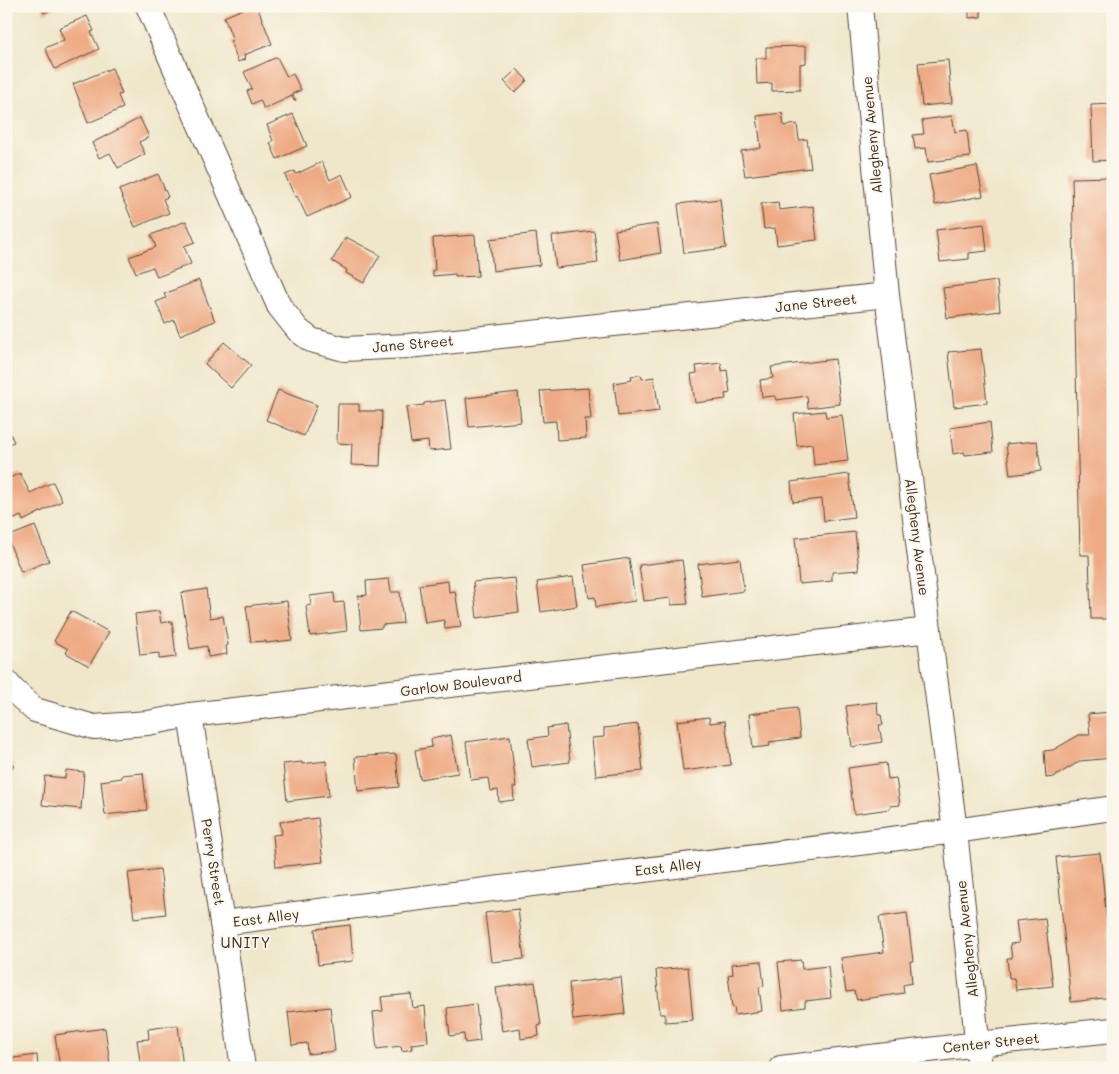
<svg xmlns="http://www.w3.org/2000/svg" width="1119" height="1074" viewBox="0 0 1119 1074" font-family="Mali,sans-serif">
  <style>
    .building { fill: #eeaa84 }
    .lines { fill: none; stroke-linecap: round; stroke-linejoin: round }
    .minor-casing { stroke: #564638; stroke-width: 26 }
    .minor { stroke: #fff; stroke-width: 24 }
    .labels { text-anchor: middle; stroke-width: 4; stroke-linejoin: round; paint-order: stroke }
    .street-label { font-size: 14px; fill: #3b2a1e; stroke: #fbf7ec }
    .neighbourhood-label { font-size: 15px; letter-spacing: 1px; fill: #3b2a1e; stroke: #fbf7ec }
  </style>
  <rect width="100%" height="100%" fill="#fbf7ec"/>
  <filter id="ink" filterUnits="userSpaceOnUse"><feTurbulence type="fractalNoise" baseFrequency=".02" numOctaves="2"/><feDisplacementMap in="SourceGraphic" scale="10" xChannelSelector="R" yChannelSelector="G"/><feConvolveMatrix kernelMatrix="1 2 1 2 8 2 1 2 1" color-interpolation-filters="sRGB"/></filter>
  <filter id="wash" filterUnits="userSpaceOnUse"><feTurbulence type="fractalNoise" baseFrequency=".0096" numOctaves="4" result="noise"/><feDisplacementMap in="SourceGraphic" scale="20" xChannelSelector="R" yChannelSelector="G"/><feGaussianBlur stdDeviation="1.12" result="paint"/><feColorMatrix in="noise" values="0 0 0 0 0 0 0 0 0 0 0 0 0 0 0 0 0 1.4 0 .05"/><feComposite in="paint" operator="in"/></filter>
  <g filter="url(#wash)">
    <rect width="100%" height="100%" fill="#f0e7cb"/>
    <g id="blocks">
      <!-- building -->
      <g class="building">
        <path d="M41,6H60L44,13Z"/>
        <path d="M250,6H257L272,44L244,55L245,59L238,62L230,41L233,40L224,17Z"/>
        <path d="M969,6H981V17L969,18Z"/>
        <path d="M87,16L94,31L91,32L99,49L55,69L45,48L64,40L59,28Z"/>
        <path d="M806,46V63L800,64V90L772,91V83L757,84L756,58H766V47Z"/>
        <path d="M277,57L287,77L293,74L301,90L292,94L296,100L294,101L292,96L264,109L260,100L252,104L247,91L252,89L244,72Z"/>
        <path d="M948,60L952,103L922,106L918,63Z"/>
        <path d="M112,68L122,94L118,95L123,108L88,123L73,84Z"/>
        <path d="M517,69L527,80L515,93L504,81Z"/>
        <path d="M1113,104V160L1093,161L1091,105Z"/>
        <path d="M782,113L784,126L797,124L799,140L807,139L811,168L745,176L741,151L761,148L757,116Z"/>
        <path d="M293,114L307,146L277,159L270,143L273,141L267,125Z"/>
        <path d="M952,116L955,132L967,130L970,157L928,162L926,148L915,149L913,135L924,134L922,120Z"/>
        <path d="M140,118L149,137L139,142L145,154L118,168L110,153L99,158L92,143Z"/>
        <path d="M322,162L330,180L342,174L352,197L307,217L297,196L295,197L285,175L295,171L296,174Z"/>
        <path d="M977,166L983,196L935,205L929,175Z"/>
        <path d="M158,174L168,197L163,199L169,213L135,227L119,190Z"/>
        <path d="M1113,177V619H1091L1089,555H1080L1072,178Z"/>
        <path d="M720,199L726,248L684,253L678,204Z"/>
        <path d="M778,202L779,210L813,206L817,240L777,245L775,228L764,229L761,204Z"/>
        <path d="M186,221L195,242L184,246L191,264L157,277L153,267L136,273L129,257L156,247L151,235Z"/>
        <path d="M657,224L661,253L620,260L615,230Z"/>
        <path d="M984,224L987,251L969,253V259L940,262L936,230Z"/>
        <path d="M594,231L598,263L556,268L552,236Z"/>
        <path d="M536,233L540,265L493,271L490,239Z"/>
        <path d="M475,235L478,276L455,277V274L433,276V270H435L433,238Z"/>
        <path d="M346,237L380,255L364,283L346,273L347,270L332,261Z"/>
        <path d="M199,280L215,321L180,335L174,320L165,324L156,302L166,298L164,294Z"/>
        <path d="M997,281L1000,311L947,318L943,288Z"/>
        <path d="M224,342L251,365L231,388L205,364Z"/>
        <path d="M981,349L987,403L954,407L948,352Z"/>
        <path d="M835,359L840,404L808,408L807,396L776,400L775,396L762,397L760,380L773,378L771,367Z"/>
        <path d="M721,363L722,371L727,370L730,393L725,394L726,399L695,403L691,374L697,373L696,366Z"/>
        <path d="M641,375L642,379L654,377L659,411L618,416L614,383L632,380L631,376Z"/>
        <path d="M588,388L591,419H585L586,438L557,440L556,421L543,422L540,391Z"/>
        <path d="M278,390L317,405L304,436L266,420Z"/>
        <path d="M518,392L521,422L469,427L466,398Z"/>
        <path d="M445,400L451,449L429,451L428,441L411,443L406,407L424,405V403Z"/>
        <path d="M338,404H359V411H382L380,466L351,465L352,444L337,443Z"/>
        <path d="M825,411L826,417L842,415L848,461L814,465L812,444L797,446L794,414Z"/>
        <path d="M990,422L993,452L965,455L964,452L953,454L950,428Z"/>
        <path d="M6,424L14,442L6,445Z"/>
        <path d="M1037,441L1041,471L1010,475L1006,444Z"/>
        <path d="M20,473L30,493L53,482L62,501L23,521L21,516L6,523V480Z"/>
        <path d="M849,474L854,517L824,521L822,499L793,502L791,482Z"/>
        <path d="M35,526L49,561L21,572L7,537Z"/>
        <path d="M855,532L859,570L832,572V581L799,584L795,538Z"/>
        <path d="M629,558L635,601L596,607L595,597L589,598L584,565Z"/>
        <path d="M740,559L744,591L702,597L698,564Z"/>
        <path d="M682,560L688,604L671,605V598L644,601L639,565Z"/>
        <path d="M573,577L577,606L541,612L537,582Z"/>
        <path d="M515,578L519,612L477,618L473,582Z"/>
        <path d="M389,579L391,592H400L403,623L382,625V628L361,630L358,596L367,595L366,581Z"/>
        <path d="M448,581L449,592L455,591L461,627L445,629L444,620L425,623L419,585Z"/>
        <path d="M206,589L210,618L223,616L228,645L226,646L227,654L208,657L207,646L190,649L181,593Z"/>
        <path d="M334,593L335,603L344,602L347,631L310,636L306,606L311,605L310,596Z"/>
        <path d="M287,601L292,640L266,643V641L251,642L246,606Z"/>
        <path d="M71,611L109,632L89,666L66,653L68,649L54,641Z"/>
        <path d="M159,611L161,623L172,621L176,657L159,659V653L140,655L135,614Z"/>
        <path d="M877,702L878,715H881L883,725H879L882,742L852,747L846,706Z"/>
        <path d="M797,708L800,738L769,742L770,746L753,748L749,714Z"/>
        <path d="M1113,712V758L1080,761L1054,777L1046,778L1044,751L1053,750L1079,735H1090L1088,714Z"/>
        <path d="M709,717L710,723L725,721L731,765L683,771L677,721Z"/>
        <path d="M638,724L643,771L596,776L592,738L604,737V728Z"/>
        <path d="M566,725L570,762L532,767L528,739L548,736L547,728Z"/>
        <path d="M451,735L458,773L420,779L415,750L432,747L431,739Z"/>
        <path d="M510,736L516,787H513L514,800L499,802L498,790L490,791L488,778L471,780L466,742Z"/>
        <path d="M396,754L399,787L358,791L355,757Z"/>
        <path d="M6,760L14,765L6,777Z"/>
        <path d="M326,761L329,796L287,801L283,764L302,762V764Z"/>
        <path d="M886,763L888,779L896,778L900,805L890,806V809L854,814L848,768Z"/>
        <path d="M66,770L84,772L81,809L42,805L45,776L65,778Z"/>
        <path d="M143,773L147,810L105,815L101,781L122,778V775Z"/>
        <path d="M318,818L323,862L276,867L273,835L282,834L280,822Z"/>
        <path d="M1100,853L1113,982V997L1071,1002L1056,857Z"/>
        <path d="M160,869L166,914L134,918L128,873Z"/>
        <path d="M518,909L524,959L491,962L485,913Z"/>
        <path d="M907,913L913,961H910L912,983L903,985L904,993L857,1000L854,991L846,992L841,958L884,952L879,917Z"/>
        <path d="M1045,918L1053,986L1016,990L1014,978H1009L1007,958H1012L1010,944L1019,943L1016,921Z"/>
        <path d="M350,925L353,961L318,965L315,929Z"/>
        <path d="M801,960L802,969L828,966L831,998L805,1001V1007L783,1010L778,962Z"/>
        <path d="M761,961L764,986L759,987L762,1011L735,1015L734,1007H732L728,975L733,974L732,964Z"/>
        <path d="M688,967L693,1020L665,1022V1014H660L656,970Z"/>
        <path d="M621,977L625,1014L573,1020L569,983Z"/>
        <path d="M535,982L541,1025L538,1026L539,1036L521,1039L520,1028L502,1031L496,988Z"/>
        <path d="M411,994L413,1008L425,1006L428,1042L411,1044L412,1049L402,1051L401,1046L377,1049L373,1012L383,1011L381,997Z"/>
        <path d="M476,1004L480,1041L465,1043L464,1034L450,1036L447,1008Z"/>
        <path d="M330,1007L335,1051L308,1054L307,1043L292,1045L288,1012Z"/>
        <path d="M178,1025L183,1068H141L137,1040L149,1039L148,1029Z"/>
        <path d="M105,1028L110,1064L98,1066V1068H60L55,1035Z"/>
        <path d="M37,1055L38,1068H6V1059Z"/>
      </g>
    </g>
  </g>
  <g filter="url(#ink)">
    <use href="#blocks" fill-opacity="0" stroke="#564638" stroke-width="1"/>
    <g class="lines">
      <defs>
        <g id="minor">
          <path d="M148,6L279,306L298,330L311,340L344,349L408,346L887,295"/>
          <path d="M860,6L887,295L929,630L955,831L980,1068"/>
          <path d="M6,682L13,690L35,710L94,727L148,723L190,715L929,630"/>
          <path d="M190,715L222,923L243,1068"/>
          <path d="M222,923L955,831L1113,808"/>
          <path d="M781,1068L978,1044L1113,1030"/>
        </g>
      </defs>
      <!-- minor casing -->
      <use href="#minor" class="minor-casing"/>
      <!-- minor -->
      <use href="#minor" class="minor"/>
    </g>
  </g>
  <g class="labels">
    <!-- street labels -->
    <g class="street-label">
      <text transform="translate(872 135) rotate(-95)" y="5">Allegheny Avenue</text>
      <text transform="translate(816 303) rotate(-6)" y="5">Jane Street</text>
      <text transform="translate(413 344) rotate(-5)" y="5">Jane Street</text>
      <text transform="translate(917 537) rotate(83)" y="5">Allegheny Avenue</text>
      <text transform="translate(461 684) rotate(-7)" y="5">Garlow Boulevard</text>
      <text transform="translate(213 862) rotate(81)" y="5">Perry Street</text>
      <text transform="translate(668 867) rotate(-7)" y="5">East Alley</text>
      <text transform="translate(266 918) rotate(-7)" y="5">East Alley</text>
      <text transform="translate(967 939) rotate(-96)" y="5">Allegheny Avenue</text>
      <text transform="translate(991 1043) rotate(-6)" y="5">Center Street</text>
    </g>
    <!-- neighbourhood labels -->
    <g class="neighbourhood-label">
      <text x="246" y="948">UNITY</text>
    </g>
  </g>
  <!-- margin -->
  <rect width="1119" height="1074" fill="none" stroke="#fbf7ec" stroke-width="25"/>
</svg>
